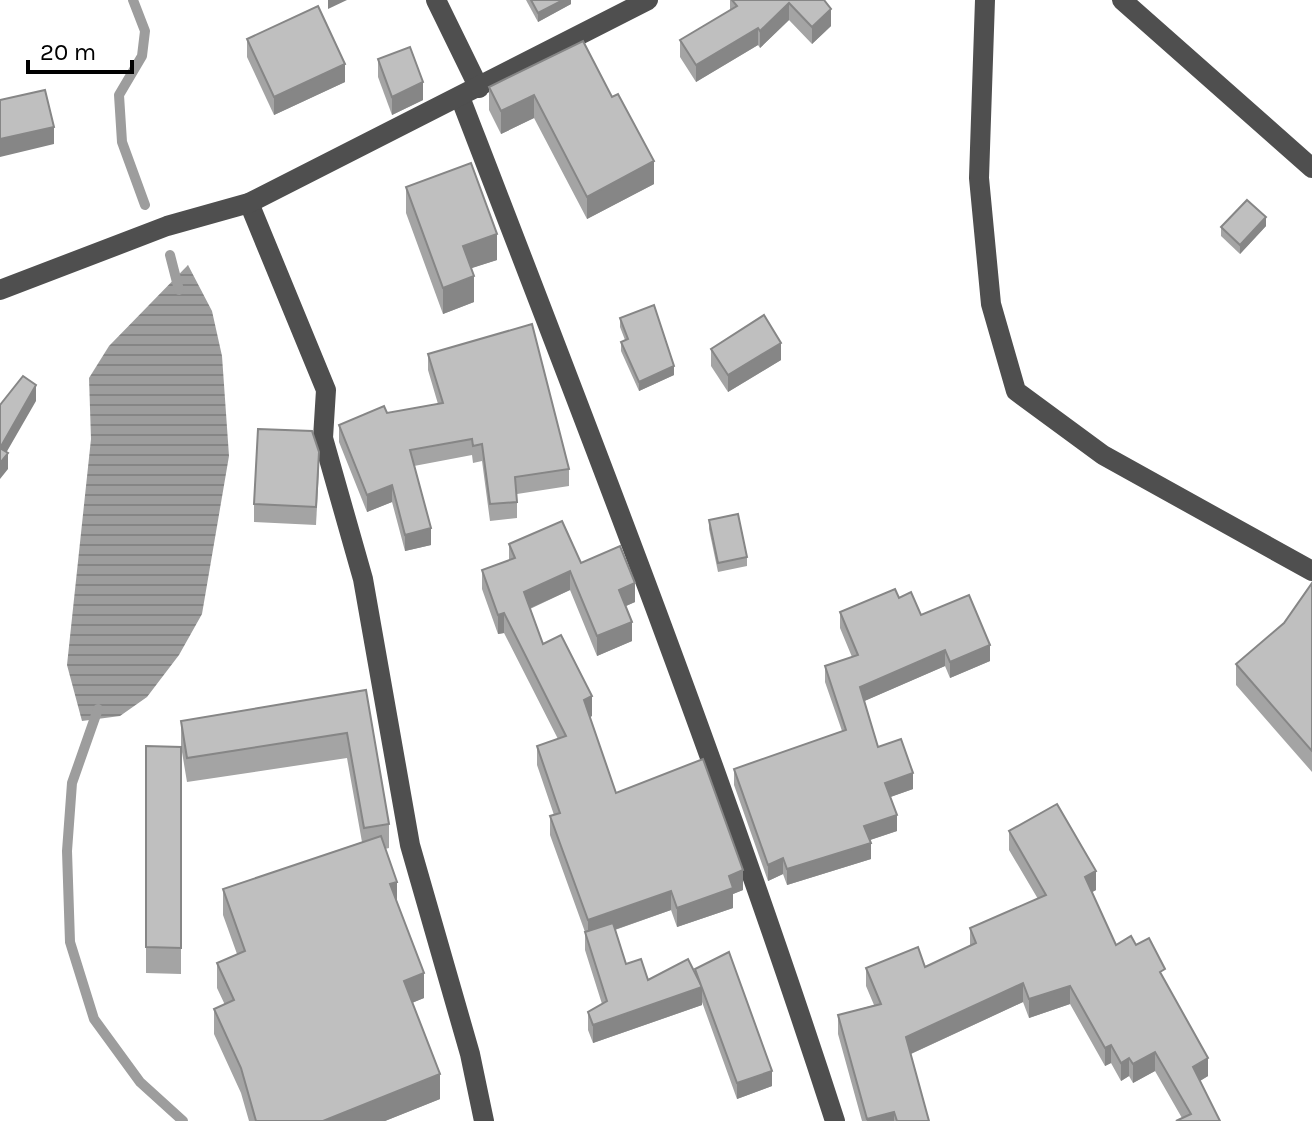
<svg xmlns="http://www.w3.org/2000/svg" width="1312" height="1121" viewBox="0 0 1312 1121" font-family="Karla,sans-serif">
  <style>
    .water { fill: url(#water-rules) }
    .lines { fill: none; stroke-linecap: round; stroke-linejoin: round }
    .stream { stroke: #9d9d9d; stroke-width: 10 }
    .minor { stroke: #4f4f4f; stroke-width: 20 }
    .wall { fill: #a4a4a4 }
    .shaded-wall { fill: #868686 }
    .building { fill: #bfbfbf; stroke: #868686; stroke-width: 2 }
  </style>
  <defs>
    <pattern id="water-rules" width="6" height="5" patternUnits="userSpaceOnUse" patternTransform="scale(2)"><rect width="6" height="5" fill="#9d9d9d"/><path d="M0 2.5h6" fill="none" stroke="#858585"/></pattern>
  </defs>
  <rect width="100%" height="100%" fill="#fff"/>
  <!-- water -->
  <path class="water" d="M188,265L212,311L222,356L229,456L202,614L179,655L147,697L120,716L82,721L67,665L91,439L89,378L109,346Z"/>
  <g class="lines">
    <!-- stream -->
    <g class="stream">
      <path d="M133,0L145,31L142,56L119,95L122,142L145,205"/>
      <path d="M170,255L179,290"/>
      <path d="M98,709L72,783L67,851L70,942L94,1019L140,1082L183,1121"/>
    </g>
    <!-- minor -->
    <g class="minor">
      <path d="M436,0L479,88"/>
      <path d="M985,0L979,178L991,304L1016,391L1103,455L1312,571"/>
      <path d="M1122,0L1312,168"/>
      <path d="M460,97C591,436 723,775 835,1121"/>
      <path d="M249,203L326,390L323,438L363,579L410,845L470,1054L484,1121"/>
      <path d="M0,290L167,226L249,203L648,0"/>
    </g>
  </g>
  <!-- wall -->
  <g class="wall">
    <path d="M526,0H571V4L538,22Z"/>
    <path d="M730,0H824L831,26L812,44L789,20L760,48L758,45L696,82L680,57V40L730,10Z"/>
    <path d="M247,39L345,82L274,115L247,57Z"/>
    <path d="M583,41L654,184L587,219L534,118L501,134L489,110V87Z"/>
    <path d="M378,59L423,100L392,115L378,77Z"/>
    <path d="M406,187L497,260L471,268L474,302L443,314L406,213Z"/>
    <path d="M1266,226L1240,254L1221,236V227Z"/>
    <path d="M620,318L674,375L639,391L621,351V342L625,340L620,327Z"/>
    <path d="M711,349L781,360L728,392L711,366Z"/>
    <path d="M428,354L569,469V486L517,494V518L490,521L482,461L473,463L472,455L414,466L431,545L405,551L392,502L367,512L339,442V425L387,413L438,404L428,370Z"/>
    <path d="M319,470L316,525L254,522V504Z"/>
    <path d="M709,520L747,557V566L718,572L709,529Z"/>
    <path d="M509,544L581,563L635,602L626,606L632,641L597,656L570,590L530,609L543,644L592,716L590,717L616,793L743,890L733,894V908L677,927L671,910L615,930L626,964L648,980L695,974V969L772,1086L737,1099L702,1002V1005L593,1043L588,1030V1012L602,1004L585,950V932L550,835V816L554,815L537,765V746L558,739L504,633L498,634L482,589V570L509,560Z"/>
    <path d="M1312,583V772L1236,685V664L1284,623Z"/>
    <path d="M899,598L921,615L990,661L950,678L945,666L864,701L878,747L913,789L890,797L897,831L870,840L871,859L787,885L783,874L768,881L734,785V769L842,731L825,682V666L852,657L840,628V612Z"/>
    <path d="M366,690L389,824V848L385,849L397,901L424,998L412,1003L440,1099L385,1121H249L241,1093L214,1034V1009L225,1005L217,988V963L237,954L223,915V889L362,842L347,758L187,782L181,746V721Z"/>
    <path d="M146,746L181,747V974L146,973Z"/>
    <path d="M1009,831L1096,890L1092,892L1116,945H1136L1165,980L1208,1076L1200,1081L1220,1121L1182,1118L1155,1071L1133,1083L1129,1076L1121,1081L1111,1063L1105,1066L1070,1004L1029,1018L1023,1002L911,1054L929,1121H862L838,1034V1015L874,1005L866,986V968L925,967L970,946V928L1038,899L1009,850Z"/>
  </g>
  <!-- shaded-wall -->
  <g class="shaded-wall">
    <path d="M328,0H347L328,9Z"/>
    <path d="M563,0H571V4L538,22V13Z"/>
    <path d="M789,3V20L760,48V31Z"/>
    <path d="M831,9V26L812,44V27Z"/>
    <path d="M758,28V45L696,82V65Z"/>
    <path d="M345,64V82L274,115V97Z"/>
    <path d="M423,82V100L392,115V97Z"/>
    <path d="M534,95V118L501,134V111Z"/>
    <path d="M54,127V144L0,157V139Z"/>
    <path d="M654,161V184L587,219V197Z"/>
    <path d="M1266,217V226L1240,254V245Z"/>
    <path d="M497,234V260L463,271V246Z"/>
    <path d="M474,276V302L443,314V288Z"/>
    <path d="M781,343V360L728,392V375Z"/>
    <path d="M674,366V375L639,391V382Z"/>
    <path d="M36,385V401L2,460L8,453V469L0,479V448Z"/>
    <path d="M392,485V502L367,512V495Z"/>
    <path d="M431,528V545L405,551V535Z"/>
    <path d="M570,571V590L524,611V592Z"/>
    <path d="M635,583V602L619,609V590Z"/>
    <path d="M504,613V633L498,634V615Z"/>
    <path d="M632,622V641L597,656V636Z"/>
    <path d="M990,645V661L950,678V662Z"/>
    <path d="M945,650V666L860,703V687Z"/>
    <path d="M592,696V716L584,720V700Z"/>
    <path d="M913,773V789L885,799V783Z"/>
    <path d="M897,815V831L864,842V826Z"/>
    <path d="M871,843V859L787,885V869Z"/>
    <path d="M783,858V874L768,881V865Z"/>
    <path d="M743,870V890L733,894V908L677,927V908L729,876Z"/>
    <path d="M1096,871V890L1085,896V877Z"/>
    <path d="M397,882V907L390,884Z"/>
    <path d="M671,891V910L588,939V920Z"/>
    <path d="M424,973V998L404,1006V981Z"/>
    <path d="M1023,983V1002L906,1056V1037Z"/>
    <path d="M1070,986V1004L1029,1018V999Z"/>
    <path d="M702,987V1005L593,1043V1025Z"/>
    <path d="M1111,1045V1063L1105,1066V1048Z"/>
    <path d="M1155,1052V1071L1133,1083V1064Z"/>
    <path d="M1129,1058V1076L1121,1081V1063Z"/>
    <path d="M1208,1058V1076L1193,1085V1067Z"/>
    <path d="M772,1071V1086L737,1099V1083Z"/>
    <path d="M440,1074V1099L385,1121H323Z"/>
    <path d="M894,1112V1121H867V1119Z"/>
  </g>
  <!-- building -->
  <g class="building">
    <path d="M531,0H563L538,13Z"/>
    <path d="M732,0H824L831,9L812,27L789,3L760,31L758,28L696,65L680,40L737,6Z"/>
    <path d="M318,6L345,64L274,97L247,39Z"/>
    <path d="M583,41L612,97L618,94L654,161L587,197L534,95L501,111L489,87Z"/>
    <path d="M410,47L423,82L392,97L378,59Z"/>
    <path d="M45,90L54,127L0,139V100Z"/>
    <path d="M471,163L497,234L463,246L474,276L443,288L406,187Z"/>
    <path d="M1247,200L1266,217L1240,245L1221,227Z"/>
    <path d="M654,305L674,366L639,382L621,342L628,339L620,318Z"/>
    <path d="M764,315L781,343L728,375L711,349Z"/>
    <path d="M532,324L569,469L515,477L517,502L490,504L482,444L473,446L472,439L410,450L431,528L405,535L392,485L367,495L339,425L384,406L387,413L443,403L428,354Z"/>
    <path d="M23,376L36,385L0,448L8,453L0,463V405Z"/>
    <path d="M258,429L312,431L319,452L316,507L254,504Z"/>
    <path d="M738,514L747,557L718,563L709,520Z"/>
    <path d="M562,521L581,563L620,546L635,583L619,590L632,622L597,636L570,571L524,592L543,644L561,635L592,696L584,700L616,793L703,759L743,870L729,876L733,888L677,908L671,891L588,920L550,816L560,813L537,746L566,736L504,613L498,615L482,570L515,558L509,544Z"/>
    <path d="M1312,583V751L1236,664L1284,623Z"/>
    <path d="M895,589L899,598L911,592L921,615L969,595L990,645L950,662L945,650L860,687L878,747L901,739L913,773L885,783L897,815L864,826L871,843L787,869L783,858L768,865L734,769L846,730L825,666L858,655L840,612Z"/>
    <path d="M366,690L389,824L364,828L347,733L187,758L181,721Z"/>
    <path d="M146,746L181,747V948L146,947Z"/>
    <path d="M1057,804L1096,871L1085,877L1116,945L1131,936L1136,945L1149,938L1165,969L1160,972L1208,1058L1193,1067L1220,1121H1176L1191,1114L1155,1052L1133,1064L1129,1058L1121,1063L1111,1045L1105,1048L1070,986L1029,999L1023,983L906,1037L929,1121H897L894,1112L867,1119L838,1015L881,1004L866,968L918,947L925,967L976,943L970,928L1046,895L1009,831Z"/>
    <path d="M381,836L397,882L390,884L424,973L404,981L440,1074L323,1121H256L241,1068L214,1009L234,1000L217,963L245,951L223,889Z"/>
    <path d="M613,923L626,964L641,959L648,980L688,959L702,987L593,1025L588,1012L607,1001L585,932Z"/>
    <path d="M729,952L772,1071L737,1083L695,969Z"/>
  </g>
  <!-- scale -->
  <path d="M28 60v12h104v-12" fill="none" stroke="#000000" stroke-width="4"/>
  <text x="40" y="60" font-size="24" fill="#000000" stroke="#ffffff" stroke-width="6" paint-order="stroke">20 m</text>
</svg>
